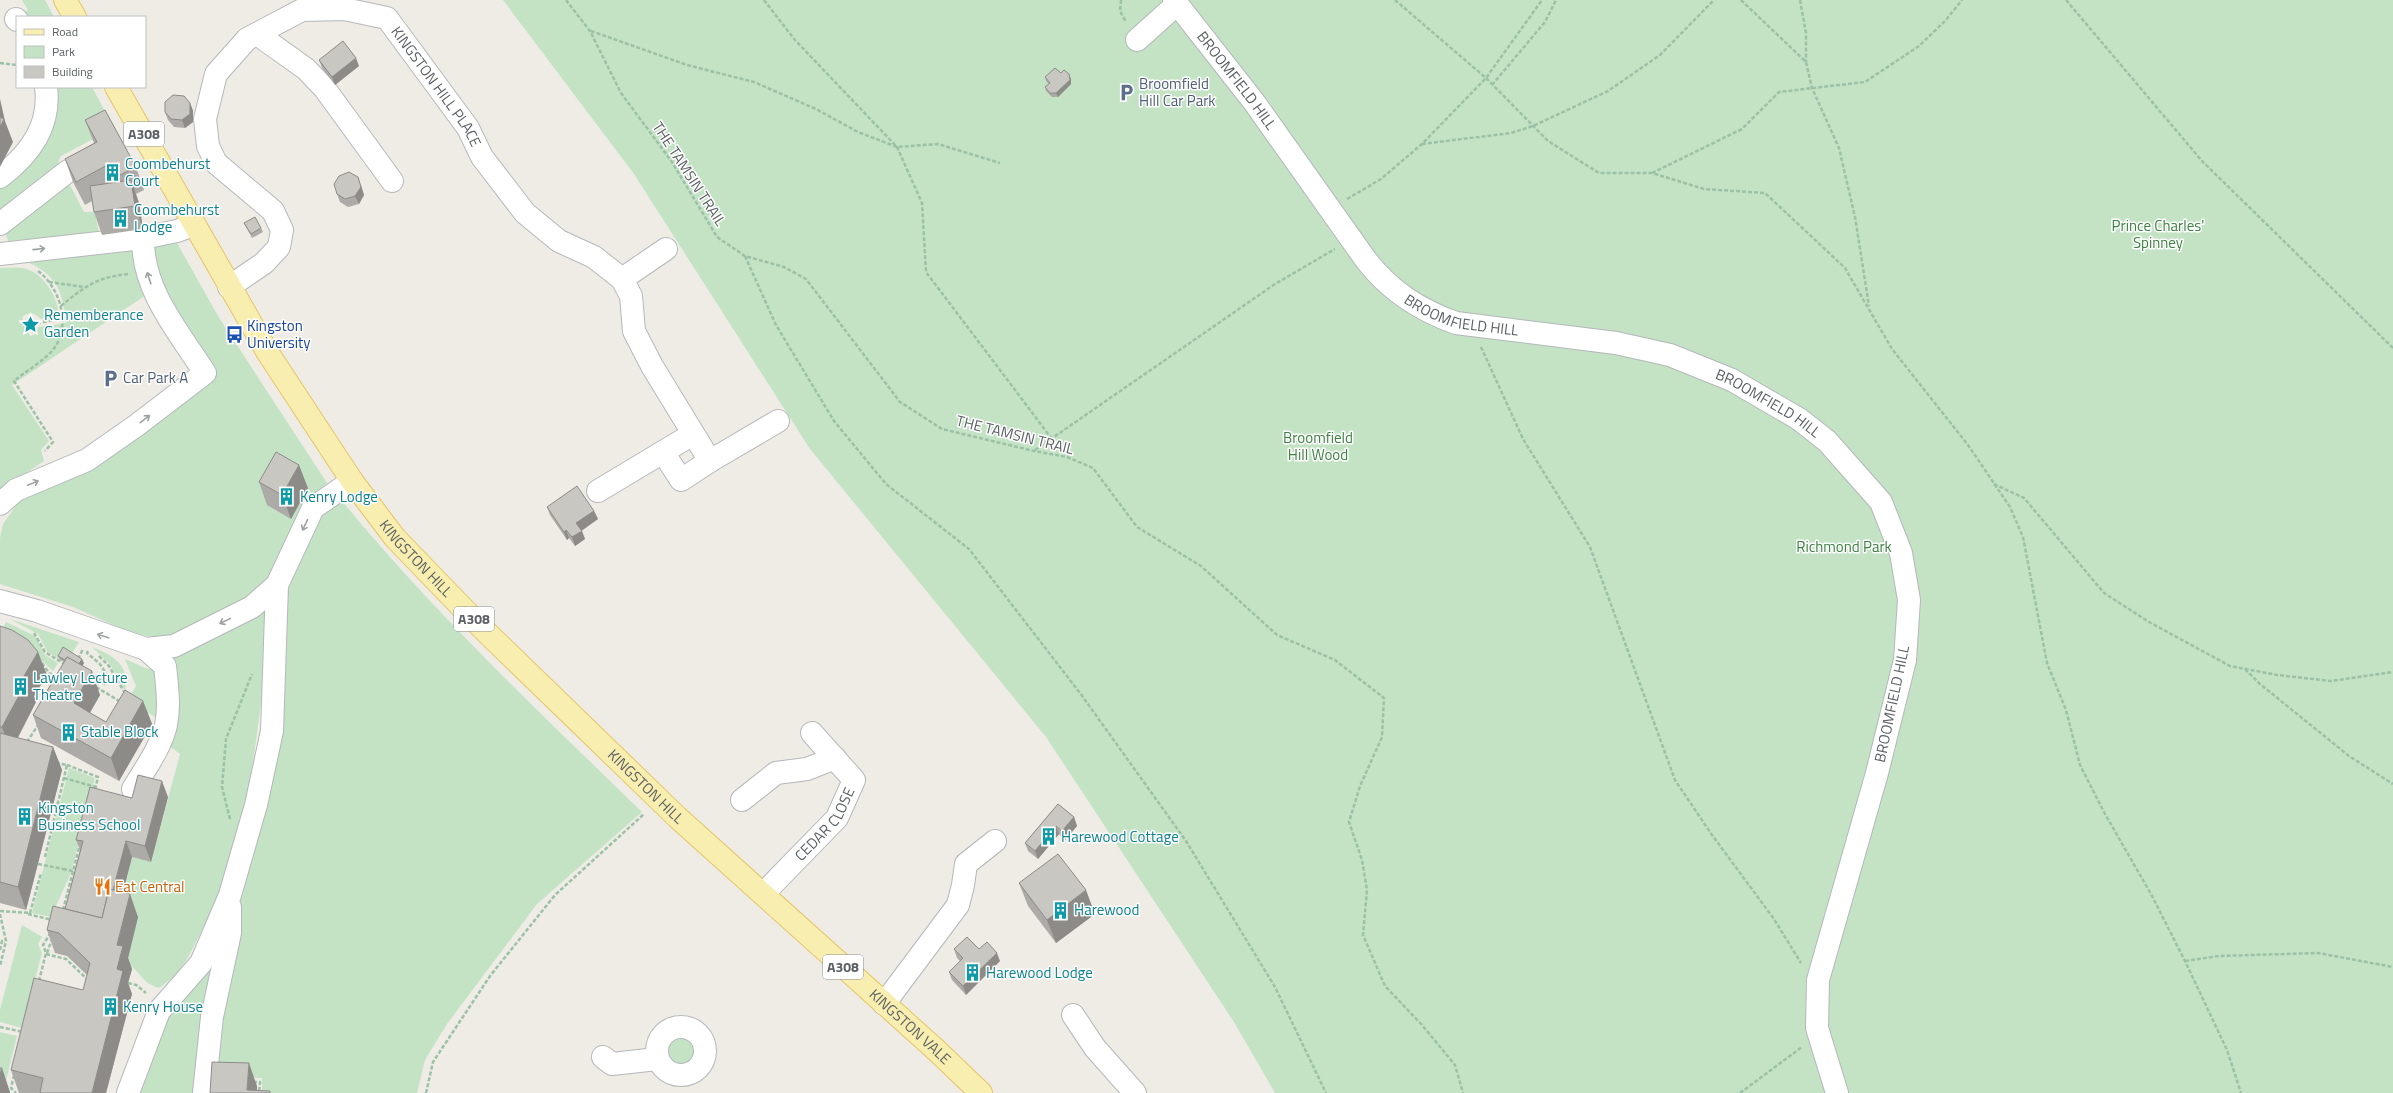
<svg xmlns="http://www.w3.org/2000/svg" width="2393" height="1093" viewBox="0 0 2393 1093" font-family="'Titillium Web',sans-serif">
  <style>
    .green { fill: #c3e3c4 }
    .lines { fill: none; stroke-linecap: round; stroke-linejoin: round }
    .minor-casing { stroke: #b5b7ba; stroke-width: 24 }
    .major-casing { stroke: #e5c466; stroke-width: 24 }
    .path { stroke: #9cc1a7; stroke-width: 2.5; stroke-dasharray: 4 2; stroke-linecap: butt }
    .minor { stroke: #fff; stroke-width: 22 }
    .major { stroke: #f8eeaf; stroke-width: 22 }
    .path-bridge { stroke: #9cc1a7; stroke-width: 2.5; stroke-dasharray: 4 2; stroke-linecap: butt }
    .wall { fill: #adaba7 }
    .shaded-wall { fill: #8d8b88 }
    .building { fill: #c9c7c2; stroke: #8d8b88 }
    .oneway { stroke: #9da0a2 }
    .labels { text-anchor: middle; stroke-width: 3; stroke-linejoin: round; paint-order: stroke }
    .shield { fill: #fff; stroke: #8d9092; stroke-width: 1 }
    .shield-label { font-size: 14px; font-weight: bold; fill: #5c6064 }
    .street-label { font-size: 15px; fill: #5c6064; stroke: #fff }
    .service-label { font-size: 15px; fill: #4e5e75; stroke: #fff; text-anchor: start }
    .culture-label { font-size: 15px; fill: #0d838f; stroke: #fff; text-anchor: start }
    .park-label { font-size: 15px; fill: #3d8242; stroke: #fff }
    .transit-label { font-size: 15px; fill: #164399; stroke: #fff; text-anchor: start }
    .food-label { font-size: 15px; fill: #c56008; stroke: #fff; text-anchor: start }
  </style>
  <rect width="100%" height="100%" fill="#eeece5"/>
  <!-- green -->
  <g class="green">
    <path d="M22,0H45L54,17H22L21,15L28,10Z"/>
    <path d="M503,0H2393V1093H1275L1234,1022L1046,737L810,449L634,174Z"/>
    <path d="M51,87H92L114,128L61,156L58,162L84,212H95L99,234L8,241L0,215V181L8,176Z"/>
    <path d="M177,243L218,316L329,486L260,589L241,605L173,638L147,636L125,630L73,607L0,584V538L3,524L20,500L210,378L160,297L153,246Z"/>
    <path d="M137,245L146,295L12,385L49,441L41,450L44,461L0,490V268C7,268 15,267 22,268C43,271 58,297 59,316L41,319C34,313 31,312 23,316L22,322L30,336L36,334L38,327L66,323C63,288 54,271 19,259Z"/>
    <path d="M337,495C430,609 537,710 642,812L537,904L447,1024L425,1060L417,1093H262V1078L216,1076L218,1022L239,897L283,591L317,512Z"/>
    <path d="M269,603C262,712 251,839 199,936C186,961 183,971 159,988C141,983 141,972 127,963L118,912L132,857L151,862L180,754L168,745C179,706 182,695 173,656Z"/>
    <path d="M10,619L79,642L71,655L65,652L60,660L47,651L38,634Z"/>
    <path d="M6,622L35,636L45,655L58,663L53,671L37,656L0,634Z"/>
    <path d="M92,647C112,655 130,664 125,690L110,664Z"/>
    <path d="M125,659L145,668L157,670L159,719L127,701L136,686Z"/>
    <path d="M69,768L95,778L71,873L51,917L32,913Z"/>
    <path d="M22,925L42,937L38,944L42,953L22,1028L0,1022V1010Z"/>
    <path d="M219,939L198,1093H136L164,1019Z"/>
    <path d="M0,1032L17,1036L5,1085L0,1084Z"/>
    <circle cx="682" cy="1053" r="14"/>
  </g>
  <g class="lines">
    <defs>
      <g id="minor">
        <path id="s1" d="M1174,0L1254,102L1366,260C1390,291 1419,310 1456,323L1616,343L1670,355L1732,380L1799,419L1827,441L1881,502L1901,553L1909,600L1905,660L1877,773L1818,980L1817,1028L1837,1093"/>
        <path d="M16,19L17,20"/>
        <path d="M257,34L306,69L325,89L392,181"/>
        <path d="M1137,40L1177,4"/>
        <path d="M0,177C30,154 51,126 46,87"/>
        <path d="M0,224L68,171"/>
        <path d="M0,254L143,238L177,231L193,225"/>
        <path d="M622,279L666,249"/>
        <path id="s2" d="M229,287L264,263L279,247L282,230L273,211L216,163L208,146L205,119L216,74L247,39L302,10L344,9L387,18L468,128L482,157L525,213L559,241L594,257L622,279L631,296L634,331L652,366L710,461L681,480L663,452"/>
        <path d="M710,461L778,421"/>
        <path d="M598,491L693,434"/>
        <path d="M0,504L16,490L87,460L137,425L205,373C178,331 142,290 143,238"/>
        <path d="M0,601L37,611L146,649L174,646L252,607L277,585L313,508L352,481"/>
        <path d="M133,789C145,769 161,747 166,725C170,706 167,685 165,666L146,649"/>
        <path d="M742,800L776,773L807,769L835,758"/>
        <path id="s3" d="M763,894L837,818L854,780L812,733"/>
        <path d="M884,1004L958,905L963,885L966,864L995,841"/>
        <path d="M1073,1015L1095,1048L1135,1093"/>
        <circle cx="681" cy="1051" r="24"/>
        <path d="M603,1057L612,1064L657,1059"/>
        <path d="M128,1093L159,1011L201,963L230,895L256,805L272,731L277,585"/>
        <path d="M204,1093L212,1017L230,933V907"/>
      </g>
      <g id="major">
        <path d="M65,0L75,17"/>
        <path id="s4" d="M116,87L268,353L352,481L395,538L481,627L677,817L935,1049L981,1093"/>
      </g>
    </defs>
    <!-- minor casing -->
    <use href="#minor" class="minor-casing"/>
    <!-- major casing -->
    <use href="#major" class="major-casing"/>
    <!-- path -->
    <g class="path">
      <path d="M566,0L590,31L621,93L672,162L717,237L745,256L784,267L806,279L900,402L942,429L1034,451L1067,457L1093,468L1137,527L1201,566L1277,635L1335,660L1384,698L1382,737L1360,786L1349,822L1362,860L1367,890L1363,935L1385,986L1422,1025L1455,1065L1463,1093"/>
      <path d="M764,0L795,40L897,147L922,203L926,272L1052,439"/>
      <path d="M1121,0L1120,11L1126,22"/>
      <path d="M1395,0L1486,78L1548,141L1599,173H1652L1704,189L1765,193L1845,268L1892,349L1968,445L2010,507L2023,537L2047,663L2066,710L2080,765L2105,814L2151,894L2185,961L2227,1050L2241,1093"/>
      <path d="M1741,0L1806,62L1812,88L1839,148L1855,217L1869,306"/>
      <path d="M1800,0L1806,33V62"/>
      <path d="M2066,0L2202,161L2393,348"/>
      <path d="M591,31L687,65L754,82L816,109L858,132L897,147L938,144L1000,163"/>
      <path d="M0,63L17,65"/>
      <path d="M1492,85L1545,22L1556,0"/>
      <path d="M1422,144L1511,133L1533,126L1608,91L1660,55L1714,0"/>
      <path d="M1652,173L1742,129L1779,92L1865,82L1919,46L1945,21L1962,0"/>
      <path d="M1347,199L1381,179L1422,144L1486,78L1542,0"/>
      <path d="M745,256L776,325L834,421L886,484L969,549L1080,693L1186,841L1275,987L1326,1093"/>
      <path d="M38,271C61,288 72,328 52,351C41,363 26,371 14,381L53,442L45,451"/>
      <path d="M49,282L84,287"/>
      <path d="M61,306C84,287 97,277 128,274"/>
      <path d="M31,324L62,319"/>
      <path d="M1481,347L1523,439L1590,547L1675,780L1712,835L1774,919L1801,963"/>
      <path d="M1035,450L1275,284L1335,249"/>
      <path d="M1994,484L2024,498L2104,593L2149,622L2230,666L2277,675L2331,681L2393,672"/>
      <path d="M34,633L45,652L66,665"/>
      <path d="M88,651L87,653L100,664L110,680L105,684L95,676L92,680"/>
      <path d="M99,656L109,666L125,693"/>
      <path d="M78,659L83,649"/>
      <path d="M42,663L49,673L57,677"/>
      <path d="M2245,669L2260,684L2349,756L2393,784"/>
      <path d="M96,687L121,702"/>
      <path d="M27,742L38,725"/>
      <path d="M67,765L98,777L95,790"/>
      <path d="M64,778L96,787"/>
      <path d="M230,819L222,787L226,739L252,674"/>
      <path d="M45,857L67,765L57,763"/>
      <path d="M63,869L73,871"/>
      <path d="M63,910L80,844"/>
      <path d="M0,911L30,913L41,873"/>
      <path d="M0,914L6,941L0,966"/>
      <path d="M28,914L52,920"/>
      <path d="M0,950L2,941L5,942"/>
      <path d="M47,953L52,939"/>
      <path d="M46,954L66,959L87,979"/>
      <path d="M2185,961L2219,956L2318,953L2393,967"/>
      <path d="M39,981L46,953L43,945L50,934"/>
      <path d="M128,983L136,985L146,993"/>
      <path d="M0,1027L23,1032"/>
      <path d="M14,1075L11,1088L16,1093"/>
      <path d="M253,1082H260L259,1093"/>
      <path d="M426,1093L433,1062L490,976L555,895L644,814"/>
      <path d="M1740,1093L1802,1047"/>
    </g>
    <!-- minor -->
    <use href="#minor" class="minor"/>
    <!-- major -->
    <use href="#major" class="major"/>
    <!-- path-bridge -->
    <path class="path-bridge" d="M38,864L63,869"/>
  </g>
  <!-- wall -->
  <g class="wall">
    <path d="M319,60L359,66L335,85L322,68Z"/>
    <path d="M1061,73L1071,79V84L1058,97H1052L1046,91L1045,87L1049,84L1046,81L1045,77Z"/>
    <path d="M190,103L193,111V122L185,128L174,127L168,120L165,112Z"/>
    <path d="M85,120L136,167L144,190L136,194L139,203L143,229L102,235L94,212L92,201L85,205L73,182L65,159L94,143Z"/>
    <path d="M361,185L364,195L359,204L348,207L340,202L337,194Z"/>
    <path d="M244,223L261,228L263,232L252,238L246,227Z"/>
    <path d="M259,482L308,488L291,519L267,505Z"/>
    <path d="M547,507L594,511L598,519L581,530L585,539L575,546L569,538L567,540L550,515Z"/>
    <path d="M0,626L47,675L34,696L36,702L18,738L53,747L62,770L26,910L0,903Z"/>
    <path d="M58,656L84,663L82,666L100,695L90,713L106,722L143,701L152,724L119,781L41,738L33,715L64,662L60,660Z"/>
    <path d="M168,797L151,862L132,857L123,892L138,917L128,958L132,969L128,983L132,994L106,1093H19L11,1070L83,990L87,975L67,956L55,953L47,930L65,909L80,850L76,840L132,798Z"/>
    <path d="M1058,804L1074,817L1077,826L1065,840L1059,834L1038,859L1028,851L1025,843Z"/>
    <path d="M1019,883L1095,914L1056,943L1028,906Z"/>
    <path d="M954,949H979L1000,961L966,995L952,980L949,972L960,961L957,958Z"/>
  </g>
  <!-- shaded-wall -->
  <g class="shaded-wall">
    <path d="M356,58L359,66L335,85L332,77Z"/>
    <path d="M1069,74L1071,79V84L1058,97L1056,93Z"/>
    <path d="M0,99L5,121L13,142L0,167Z"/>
    <path d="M190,103L193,111V122L185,128L182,120Z"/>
    <path d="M358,177L364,195L359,204L355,196Z"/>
    <path d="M131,180L139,203L143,229L135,206Z"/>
    <path d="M299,465L308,488L291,519L282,495Z"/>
    <path d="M594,511L598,519L580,532L576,523Z"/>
    <path d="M566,530L569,538L567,540L564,532Z"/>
    <path d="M582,531L585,539L575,546L572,537Z"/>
    <path d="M38,652L47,675L34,696L36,702L11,750L2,727L24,676Z"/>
    <path d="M82,659L84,663L79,671L77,667Z"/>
    <path d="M92,671L100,695L82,726L74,703Z"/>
    <path d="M143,701L152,724L119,781L111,758Z"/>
    <path d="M53,747L62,770L26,910L18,887Z"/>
    <path d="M162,781L168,797L151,862L145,846Z"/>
    <path d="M1074,817L1077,826L1065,840L1062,831Z"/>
    <path d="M1056,826L1059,834L1038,859L1035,851Z"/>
    <path d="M126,841L132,857L110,942L104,925Z"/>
    <path d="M1086,890L1095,914L1056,943L1047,920Z"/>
    <path d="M130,894L138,917L128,958L132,969L128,983L132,994L106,1093H92L117,969V945Z"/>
    <path d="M997,953L1000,961L966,995L963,986Z"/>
    <path d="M249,1063L257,1086V1093L247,1090Z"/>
    <path d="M2,1068L10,1092V1093H0V1076Z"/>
  </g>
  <!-- building -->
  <g class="building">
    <path d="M343,41L356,58L332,77L319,60Z"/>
    <path d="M1055,68L1061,73L1064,70L1069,74L1070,80L1056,93H1050L1045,87L1050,83L1045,77Z"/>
    <path d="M173,95L184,96L190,103V114L182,120L171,119L165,112V102Z"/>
    <path d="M105,110L136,167L118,176L111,163L76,182L65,159L97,142L85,120Z"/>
    <path d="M0,117L4,119L0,127Z"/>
    <path d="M349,172L358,177L361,187L355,196L345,199L337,194L334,184L339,176Z"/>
    <path d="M131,180L135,206L94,212L90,186Z"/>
    <path d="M255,217L261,228L251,234L244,223Z"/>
    <path d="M276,452L299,465L282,495L259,482Z"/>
    <path d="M577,486L594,511L576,523L582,531L572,537L566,530L564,532L547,507Z"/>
    <path d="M0,626L12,630L28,640L38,652L24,676L28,679L2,727H0Z"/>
    <path d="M63,647L82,659L79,664L67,657L65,660L58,656Z"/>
    <path d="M67,657L92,671L74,703L92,714L106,722L125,690L143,701L111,758L33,715Z"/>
    <path d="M0,733L53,747L18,887L0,882Z"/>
    <path d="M138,775L162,781L145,846L126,841L113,890L109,889L102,918L65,909L83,841L76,840L90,787L132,798Z"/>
    <path d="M1058,804L1074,817L1062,831L1056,826L1035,851L1025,843Z"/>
    <path d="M1058,854L1086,890L1047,920L1019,883Z"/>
    <path d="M109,889L130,894L117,945L123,946L117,969L123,971L92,1093H40L43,1078L11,1070L34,978L83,990L90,963L59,933L47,930L53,906L102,918Z"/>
    <path d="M967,937L979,949L987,942L997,953L963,986L949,972L963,958L954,949Z"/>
    <path d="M212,1062L249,1063L247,1090L270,1091V1093H210Z"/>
    <path d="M0,1068H2L0,1076Z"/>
  </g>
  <!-- one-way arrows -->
  <defs><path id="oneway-shaft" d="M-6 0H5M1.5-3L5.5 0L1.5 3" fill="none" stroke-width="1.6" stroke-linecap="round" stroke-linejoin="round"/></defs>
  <g class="oneway">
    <use href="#oneway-shaft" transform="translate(39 249) rotate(-6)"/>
    <use href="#oneway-shaft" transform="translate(149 278) rotate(-108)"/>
    <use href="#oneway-shaft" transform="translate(145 419) rotate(-38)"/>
    <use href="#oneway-shaft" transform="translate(33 483) rotate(-22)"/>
    <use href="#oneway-shaft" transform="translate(305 525) rotate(115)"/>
    <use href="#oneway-shaft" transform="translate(225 621) rotate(154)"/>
    <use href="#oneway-shaft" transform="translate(103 636) rotate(-162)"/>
  </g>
  <!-- icons -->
  <defs>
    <symbol id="parking-bare" viewBox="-9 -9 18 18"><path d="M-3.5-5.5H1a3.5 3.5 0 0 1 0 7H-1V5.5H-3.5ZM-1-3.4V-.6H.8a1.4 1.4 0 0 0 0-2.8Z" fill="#5c6f8a" stroke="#fff" stroke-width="2.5" paint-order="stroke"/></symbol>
    <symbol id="building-bare" viewBox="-9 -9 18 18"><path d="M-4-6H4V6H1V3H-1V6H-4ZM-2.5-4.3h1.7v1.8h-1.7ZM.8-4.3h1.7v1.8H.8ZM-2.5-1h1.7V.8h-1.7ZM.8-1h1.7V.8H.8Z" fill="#0f9aa8" stroke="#fff" stroke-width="2.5" paint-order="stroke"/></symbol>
    <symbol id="sight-bare" viewBox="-9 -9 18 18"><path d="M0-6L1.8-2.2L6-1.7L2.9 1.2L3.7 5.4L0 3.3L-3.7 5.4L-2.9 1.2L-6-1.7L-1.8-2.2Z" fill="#0f9aa8" stroke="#fff" stroke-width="2.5" paint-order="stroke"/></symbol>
    <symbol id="bus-bare" viewBox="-9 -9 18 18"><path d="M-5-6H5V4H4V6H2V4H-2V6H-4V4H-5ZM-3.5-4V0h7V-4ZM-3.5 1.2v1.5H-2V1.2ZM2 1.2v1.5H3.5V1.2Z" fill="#1a4fb4" stroke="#fff" stroke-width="2.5" paint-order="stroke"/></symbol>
    <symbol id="restaurant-bare" viewBox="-9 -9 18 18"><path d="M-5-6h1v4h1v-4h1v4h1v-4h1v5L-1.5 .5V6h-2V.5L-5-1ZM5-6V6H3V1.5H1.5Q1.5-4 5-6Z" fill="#e8710a" stroke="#fff" stroke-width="2.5" paint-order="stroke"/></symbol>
  </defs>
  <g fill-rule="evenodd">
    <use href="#parking-bare" x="1114" y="80" width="25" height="25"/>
    <use href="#building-bare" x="100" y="160" width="25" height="25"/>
    <use href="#building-bare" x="108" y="206" width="25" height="25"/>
    <use href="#sight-bare" x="18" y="312" width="25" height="25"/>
    <use href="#bus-bare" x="222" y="322" width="25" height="25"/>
    <use href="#parking-bare" x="98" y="366" width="25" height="25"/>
    <use href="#building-bare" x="274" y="484" width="25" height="25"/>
    <use href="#building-bare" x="8" y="674" width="25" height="25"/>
    <use href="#building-bare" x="56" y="720" width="25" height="25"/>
    <use href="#building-bare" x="12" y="804" width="25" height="25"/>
    <use href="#building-bare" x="1036" y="824" width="25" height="25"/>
    <use href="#restaurant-bare" x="90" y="874" width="25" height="25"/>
    <use href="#building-bare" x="1048" y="898" width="25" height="25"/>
    <use href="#building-bare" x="960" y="960" width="25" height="25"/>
    <use href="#building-bare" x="98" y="994" width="25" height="25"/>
  </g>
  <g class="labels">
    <!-- shield labels -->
    <g class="shield">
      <rect x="124" y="122" width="40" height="24" rx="3"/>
      <rect x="454" y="607" width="40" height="24" rx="3"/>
      <rect x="823" y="955" width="40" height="24" rx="3"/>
    </g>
    <g class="shield-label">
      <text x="144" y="139">A308</text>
      <text x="474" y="624">A308</text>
      <text x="843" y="972">A308</text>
    </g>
    <!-- street labels -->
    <g class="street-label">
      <text dy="5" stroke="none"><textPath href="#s1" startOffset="102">BROOMFIELD HILL</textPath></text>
      <text dy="5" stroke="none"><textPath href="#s2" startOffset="549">KINGSTON HILL PLACE</textPath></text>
      <text transform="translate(689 174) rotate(57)" y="5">THE TAMSIN TRAIL</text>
      <text dy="5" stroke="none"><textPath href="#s1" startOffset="438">BROOMFIELD HILL</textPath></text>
      <text dy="5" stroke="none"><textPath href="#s1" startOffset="761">BROOMFIELD HILL</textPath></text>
      <text transform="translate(1015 435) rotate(14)" y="5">THE TAMSIN TRAIL</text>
      <text dy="5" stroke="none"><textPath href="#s4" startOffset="560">KINGSTON HILL</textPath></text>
      <text transform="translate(1892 704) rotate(-78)" y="5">BROOMFIELD HILL</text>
      <text dy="5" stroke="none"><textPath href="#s4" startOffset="884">KINGSTON HILL</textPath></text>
      <text dy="5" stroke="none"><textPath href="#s3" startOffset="94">CEDAR CLOSE</textPath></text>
      <text dy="5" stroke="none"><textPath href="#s4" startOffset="1241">KINGSTON VALE</textPath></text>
    </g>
    <!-- service labels -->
    <g class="service-label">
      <text x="1139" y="89">Broomfield<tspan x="1139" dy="17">Hill Car Park</tspan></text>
      <text x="123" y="383">Car Park A</text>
    </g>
    <!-- culture labels -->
    <g class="culture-label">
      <text x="125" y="169">Coombehurst<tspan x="125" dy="17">Court</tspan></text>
      <text x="134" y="215">Coombehurst<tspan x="134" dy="17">Lodge</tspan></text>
      <text x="44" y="320">Rememberance<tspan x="44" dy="17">Garden</tspan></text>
      <text x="300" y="502">Kenry Lodge</text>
      <text x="33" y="683">Lawley Lecture<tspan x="33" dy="17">Theatre</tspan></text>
      <text x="81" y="737">Stable Block</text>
      <text x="38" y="813">Kingston<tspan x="38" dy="17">Business School</tspan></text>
      <text x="1061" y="842">Harewood Cottage</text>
      <text x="1074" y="915">Harewood</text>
      <text x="986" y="978">Harewood Lodge</text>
      <text x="123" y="1012">Kenry House</text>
    </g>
    <!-- park labels -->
    <g class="park-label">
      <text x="2158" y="231">Prince Charles'<tspan x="2158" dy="17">Spinney</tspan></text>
      <text x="1318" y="443">Broomfield<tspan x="1318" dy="17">Hill Wood</tspan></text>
      <text x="1844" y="552">Richmond Park</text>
    </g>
    <!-- transit labels -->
    <g class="transit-label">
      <text x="247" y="331">Kingston<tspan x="247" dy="17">University</tspan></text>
    </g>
    <!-- food labels -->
    <g class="food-label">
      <text x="115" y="892">Eat Central</text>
    </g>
  </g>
  <!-- legend -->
  <rect x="16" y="16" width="130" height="72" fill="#ffffff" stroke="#bebfc1"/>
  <rect x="24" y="29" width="20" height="6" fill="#f8eeaf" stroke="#bebfc1"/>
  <text x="52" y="36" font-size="12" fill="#5c6064">Road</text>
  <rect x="24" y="46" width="20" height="12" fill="#c3e3c4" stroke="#bebfc1"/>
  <text x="52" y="56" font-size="12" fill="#5c6064">Park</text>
  <rect x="24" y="66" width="20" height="12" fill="#c9c7c2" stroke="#bebfc1"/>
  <text x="52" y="76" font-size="12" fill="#5c6064">Building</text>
</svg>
